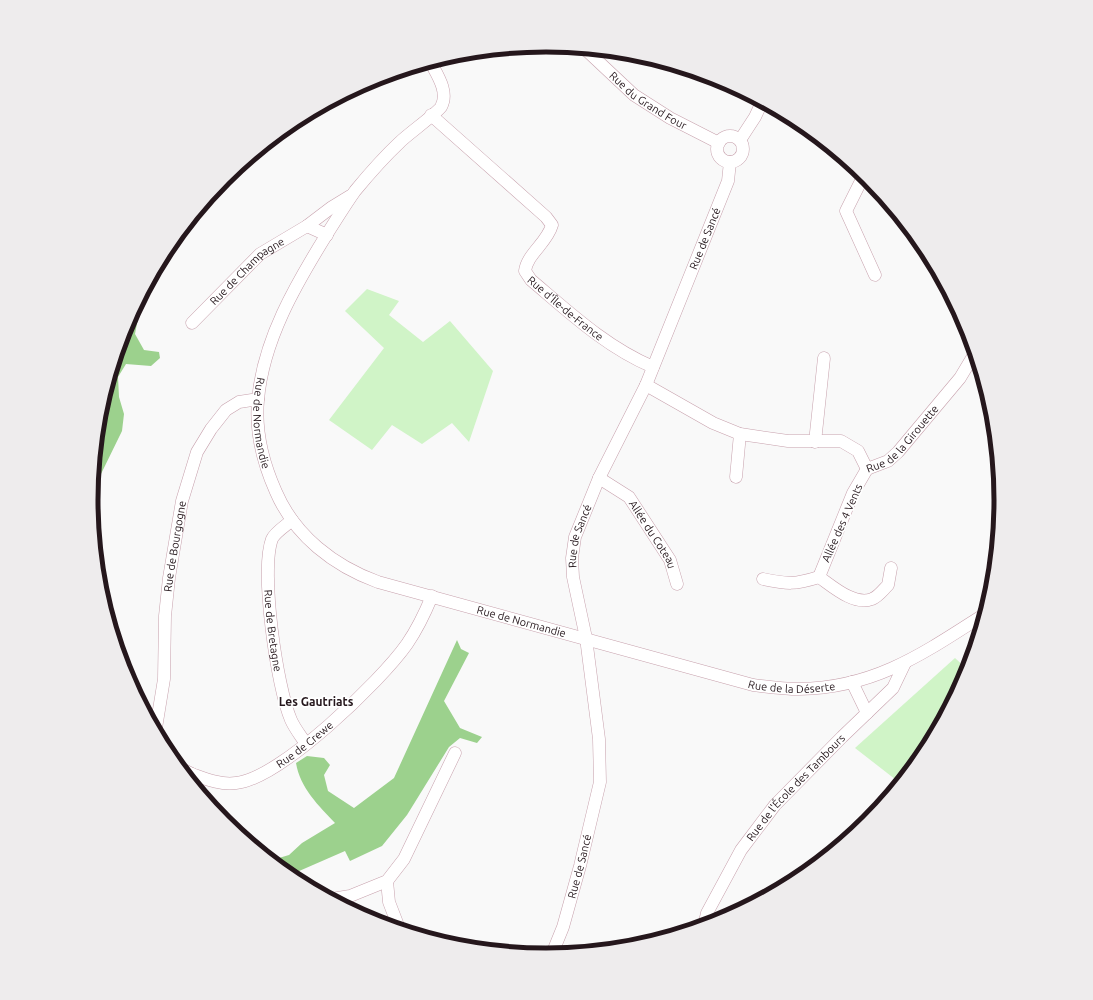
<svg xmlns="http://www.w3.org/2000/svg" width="1093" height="1000" viewBox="0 0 1093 1000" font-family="Ubuntu,sans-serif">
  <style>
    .green { fill: #d0f4c7 }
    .forest { fill: #9cd18d }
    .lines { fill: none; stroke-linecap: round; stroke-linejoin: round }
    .minor-casing { stroke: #c7a0ac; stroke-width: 13 }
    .minor { stroke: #fff; stroke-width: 12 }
    .labels { text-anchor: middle; stroke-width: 3.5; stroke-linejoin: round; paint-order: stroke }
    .street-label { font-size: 11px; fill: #25171c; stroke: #fff }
    .neighbourhood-label { font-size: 12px; font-weight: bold; fill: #25171c; stroke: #fff }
    .rim { fill: none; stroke: #25171c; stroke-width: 5 }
  </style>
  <rect width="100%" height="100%" fill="#f9f9f9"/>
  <!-- green -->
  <g class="green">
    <path d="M367,289L399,301L389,315L423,342L450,321L493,371L469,442L452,423L422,444L392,425L372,450L329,420L384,348L345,311Z"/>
    <path d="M955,658L968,670L967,674L925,753L900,783L855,748Z"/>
  </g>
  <!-- forest -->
  <g class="forest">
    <path d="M148,285L141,302L135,334L144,350L159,352L160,358L151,366L126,364L118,377L119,397L124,414L122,431L100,476L93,513L92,500L100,411L126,326Z"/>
    <path d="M457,640L461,649L469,653L444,701L460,728L482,737L477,743L460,738L449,747L407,815L382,846L350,861L345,851L290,875L272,860L289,855L302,843L335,823C319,806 300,788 296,763L307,756L324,758L330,765L324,775L328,791L354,808L394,778Z"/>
  </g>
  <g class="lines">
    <defs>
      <g id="minor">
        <path id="s1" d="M585,49L634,95L670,118L719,143"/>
        <path id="s2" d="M436,60L432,65C438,76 449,93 441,107C437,113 407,135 400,142C384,157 369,174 355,191C345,205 336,220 327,234C296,284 263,340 258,400C255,432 263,463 276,492C295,536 334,566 378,582L753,685C768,687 784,689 799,689C875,688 924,653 985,614"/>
        <path id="s3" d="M431,115L546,217L552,225C547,243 527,254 525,271L531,280C570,313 606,347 653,367"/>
        <circle cx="730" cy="149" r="13"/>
        <path d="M740,140L755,117L762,102"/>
        <path d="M864,175L846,211L875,275"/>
        <path d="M307,226L332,207L350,196"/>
        <path id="s4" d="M192,323L260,254L307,226L327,235"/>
        <path id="s5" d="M646,385L713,423L740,434L788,441H841L858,451L867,469L888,461L898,452L960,378L975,353"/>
        <path d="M815,442L824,358"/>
        <path d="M867,469L853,493L819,577C832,586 854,606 872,599C878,597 883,590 888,585L891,568"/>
        <path d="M736,477L740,434"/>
        <path id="s6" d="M599,478L629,497L670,560L677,584"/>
        <path id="s7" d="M292,520C287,525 275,532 272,539C260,571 277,688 291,720C295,729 301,736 306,744"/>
        <path d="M763,579C788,584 794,585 819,577"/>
        <path d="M852,682L867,713"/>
        <path id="s8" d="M156,728L164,679L165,616L169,578L182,501L197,452L211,429L226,410L239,402L258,399"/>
        <path d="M182,769L192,774L187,776"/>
        <path id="s9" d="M192,774C206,779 220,785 236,783C280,779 381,681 407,644C418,628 425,613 432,596"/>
        <path d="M387,881L389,902L399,928"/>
        <path d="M332,899L350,896L387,881L404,859L455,753"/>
        <path id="s10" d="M704,926L707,913L741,850L775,805L842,737L893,688L905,663"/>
        <path id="s11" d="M552,954L563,927L580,866L600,782L599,739L586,638L573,577L572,558L575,537L599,478L646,385L728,181L730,162"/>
      </g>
    </defs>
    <!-- minor casing -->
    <use href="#minor" class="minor-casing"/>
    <!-- minor -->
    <use href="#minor" class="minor"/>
  </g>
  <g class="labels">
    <!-- street labels -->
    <g class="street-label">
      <text dy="4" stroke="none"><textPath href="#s1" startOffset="82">Rue du Grand Four</textPath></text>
      <text dy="4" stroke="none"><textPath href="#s11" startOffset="752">Rue de Sancé</textPath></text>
      <text dy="4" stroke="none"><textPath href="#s4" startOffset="76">Rue de Champagne</textPath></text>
      <text dy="4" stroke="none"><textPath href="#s3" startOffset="273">Rue d'Île-de-France</textPath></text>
      <text dy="4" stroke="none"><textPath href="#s2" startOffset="428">Rue de Normandie</textPath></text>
      <text dy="4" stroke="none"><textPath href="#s5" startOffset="295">Rue de la Girouette</textPath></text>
      <text transform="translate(842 523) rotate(-66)" y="4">Allée des 4 Vents</text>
      <text dy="4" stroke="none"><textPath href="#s6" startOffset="80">Allée du Coteau</textPath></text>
      <text dy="4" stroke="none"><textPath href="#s11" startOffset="428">Rue de Sancé</textPath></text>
      <text dy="4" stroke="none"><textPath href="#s8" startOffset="183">Rue de Bourgogne</textPath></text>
      <text dy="4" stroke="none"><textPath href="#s2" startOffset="788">Rue de Normandie</textPath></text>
      <text dy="4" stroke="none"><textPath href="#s7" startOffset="120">Rue de Bretagne</textPath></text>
      <text dy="4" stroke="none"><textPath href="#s2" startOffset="1067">Rue de la Déserte</textPath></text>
      <text dy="4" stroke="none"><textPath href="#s9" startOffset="125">Rue de Crewe</textPath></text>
      <text dy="4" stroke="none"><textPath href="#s10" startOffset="168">Rue de l'École des Tambours</textPath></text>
      <text dy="4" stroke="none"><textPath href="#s11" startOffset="92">Rue de Sancé</textPath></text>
    </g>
    <!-- neighbourhood labels -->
    <g class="neighbourhood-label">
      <text x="316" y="706">Les Gautriats</text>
    </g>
  </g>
  <!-- crop -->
  <path d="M0 0H1093V1000H0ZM98 500a448 448 0 1 1 896 0a448 448 0 1 1-896 0Z" fill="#eeeced" fill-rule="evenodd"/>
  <path class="rim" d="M98 500a448 448 0 1 1 896 0a448 448 0 1 1-896 0Z"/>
</svg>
